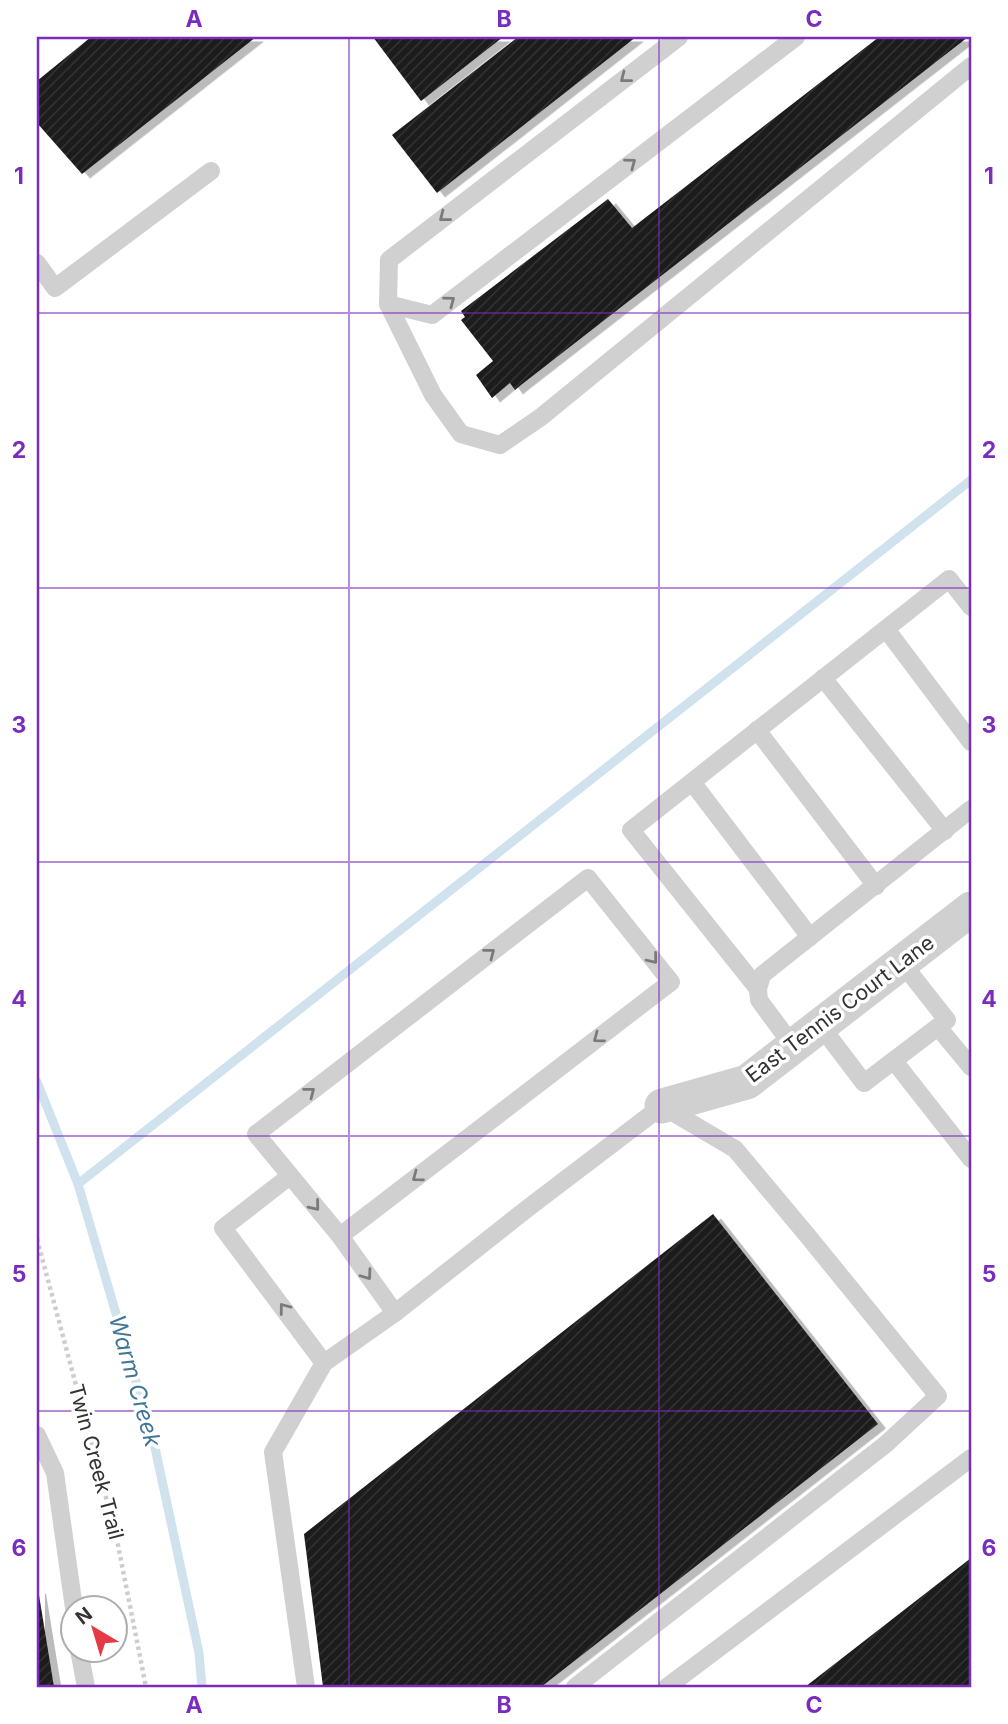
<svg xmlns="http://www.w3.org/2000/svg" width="1008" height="1724" viewBox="0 0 1008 1724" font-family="Inter,sans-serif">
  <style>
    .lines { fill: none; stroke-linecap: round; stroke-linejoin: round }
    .stream { stroke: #cfe2ee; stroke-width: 9 }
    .building { fill: url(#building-hatch); filter: url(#shadow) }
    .path { stroke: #cdcdcd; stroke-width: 4.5; stroke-dasharray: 3.5 3.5; stroke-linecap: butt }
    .service { stroke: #d0d0d0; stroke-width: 18 }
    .minor { stroke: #d0d0d0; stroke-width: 35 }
    .oneway { stroke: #7a7a7a }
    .grid { fill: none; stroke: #7b2cbf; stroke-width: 2; stroke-opacity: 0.55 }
    .labels { text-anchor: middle; stroke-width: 7; stroke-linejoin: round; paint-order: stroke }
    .street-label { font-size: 21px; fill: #333; stroke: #fff }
    .water-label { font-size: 23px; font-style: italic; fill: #3f7597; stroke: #fff }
    .neatline { fill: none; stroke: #7b2cbf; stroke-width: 2.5 }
    .grid-label { font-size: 23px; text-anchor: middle; font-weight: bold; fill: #7b2cbf }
  </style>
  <defs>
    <pattern id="building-hatch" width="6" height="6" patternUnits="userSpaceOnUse" patternTransform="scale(1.75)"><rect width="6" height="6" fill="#1a1a1a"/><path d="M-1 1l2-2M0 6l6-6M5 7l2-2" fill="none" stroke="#333"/></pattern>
    <filter id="shadow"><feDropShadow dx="8" dy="4.5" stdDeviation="0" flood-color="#0004"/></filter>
  </defs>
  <rect width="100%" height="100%" fill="#fff"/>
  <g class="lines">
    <!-- stream -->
    <g class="stream">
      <path d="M37,1082L78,1184L154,1443L199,1653L202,1687"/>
      <path d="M78,1184L971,480"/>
    </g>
  </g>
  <!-- building -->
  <g class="building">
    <path d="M91,37H256L82,174L37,123V81Z"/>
    <path d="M373,37H503L421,101Z"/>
    <path d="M518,37H636L437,193L392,135Z"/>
    <path d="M879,37H968L521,385L515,390L510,383L492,398L476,375L493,361L461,320L465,317L461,311L608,199L632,228Z"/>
    <path d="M713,1214L878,1424L541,1687H323L304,1534Z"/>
    <path d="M971,1558V1687H805Z"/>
    <path d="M37,1589H38L54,1687H37Z"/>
  </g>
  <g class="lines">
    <!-- path -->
    <path class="path" d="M37,1239L116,1535L146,1687"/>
    <!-- service -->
    <g class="service">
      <path d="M679,37L389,260L388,304L433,395L461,434L500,445L541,417L971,66"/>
      <path d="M37,263L55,288L211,171"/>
      <path d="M388,304L432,315L796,37"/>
      <path d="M886,629L971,742"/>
      <path d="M823,678L945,831"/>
      <path d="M757,730L876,886"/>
      <path d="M692,782L810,937"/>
      <path d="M758,989L631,830L949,579L971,607"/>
      <path d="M820,1025L864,1083L947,1020L902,963"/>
      <path d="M938,1027L971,1067"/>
      <path d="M793,1046L759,1000L758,989L762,975L971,809"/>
      <path d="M894,1061L971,1159"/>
      <path d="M290,1176L223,1228L324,1363"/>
      <path d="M340,1236L671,982L588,878L256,1134L340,1236L395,1313"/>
      <path d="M37,1435L55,1473L74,1608"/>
      <path d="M79,1650L86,1687"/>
      <path d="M306,1687L273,1452L324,1363L395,1313L528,1208L662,1106L735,1149L807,1235L938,1396L886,1444L575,1687"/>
      <path d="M667,1687L971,1458"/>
    </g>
    <!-- minor -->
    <path class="minor" d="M662,1106L747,1082L971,909"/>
  </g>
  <!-- one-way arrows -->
  <defs><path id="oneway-chevron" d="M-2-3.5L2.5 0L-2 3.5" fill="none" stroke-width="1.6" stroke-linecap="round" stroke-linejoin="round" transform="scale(1.75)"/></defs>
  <g class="oneway">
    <use href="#oneway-chevron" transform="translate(625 78) rotate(142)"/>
    <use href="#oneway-chevron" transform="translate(631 163) rotate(-37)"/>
    <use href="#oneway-chevron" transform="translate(444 217) rotate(142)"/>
    <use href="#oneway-chevron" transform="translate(450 301) rotate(-37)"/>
    <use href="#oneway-chevron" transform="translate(490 953) rotate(-38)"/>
    <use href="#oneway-chevron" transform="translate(653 959) rotate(51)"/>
    <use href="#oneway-chevron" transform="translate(598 1038) rotate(143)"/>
    <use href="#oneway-chevron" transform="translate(310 1092) rotate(-38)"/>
    <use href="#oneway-chevron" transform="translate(417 1177) rotate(143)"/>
    <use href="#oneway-chevron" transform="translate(315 1206) rotate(51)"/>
    <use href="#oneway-chevron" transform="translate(367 1275) rotate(54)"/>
    <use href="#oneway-chevron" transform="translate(284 1308) rotate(-127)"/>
  </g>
  <!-- grid -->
  <path class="grid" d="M349,37V1687M659,37V1687M37,313H971M37,588H971M37,862H971M37,1136H971M37,1411H971"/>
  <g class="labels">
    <!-- street labels -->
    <g class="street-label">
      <text transform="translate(840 1009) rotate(-37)" y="7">East Tennis Court Lane</text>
      <text transform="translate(96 1462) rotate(75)" y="7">Twin Creek Trail</text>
    </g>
    <!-- water labels -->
    <g class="water-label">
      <text transform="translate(135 1381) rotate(74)" y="8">Warm Creek</text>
    </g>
  </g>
  <!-- border -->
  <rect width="1008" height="1724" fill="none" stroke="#ffffff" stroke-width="77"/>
  <!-- north arrow -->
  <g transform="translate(94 1629) rotate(322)"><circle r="33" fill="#ffffff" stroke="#adadad" stroke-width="2"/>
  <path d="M0-5L12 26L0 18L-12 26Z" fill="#e63946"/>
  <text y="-10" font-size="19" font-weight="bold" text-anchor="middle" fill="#333333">N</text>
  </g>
  <rect x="38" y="38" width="932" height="1648" class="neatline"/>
  <g class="grid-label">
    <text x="194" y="27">A</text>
    <text x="504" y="27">B</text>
    <text x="814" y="27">C</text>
    <text x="19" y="184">1</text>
    <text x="989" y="184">1</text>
    <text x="19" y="458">2</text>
    <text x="989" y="458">2</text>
    <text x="19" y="733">3</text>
    <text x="989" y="733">3</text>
    <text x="19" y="1007">4</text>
    <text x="989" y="1007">4</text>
    <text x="19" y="1282">5</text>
    <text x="989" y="1282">5</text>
    <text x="19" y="1556">6</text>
    <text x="989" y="1556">6</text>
    <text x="194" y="1713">A</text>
    <text x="504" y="1713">B</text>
    <text x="814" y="1713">C</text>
  </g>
</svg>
